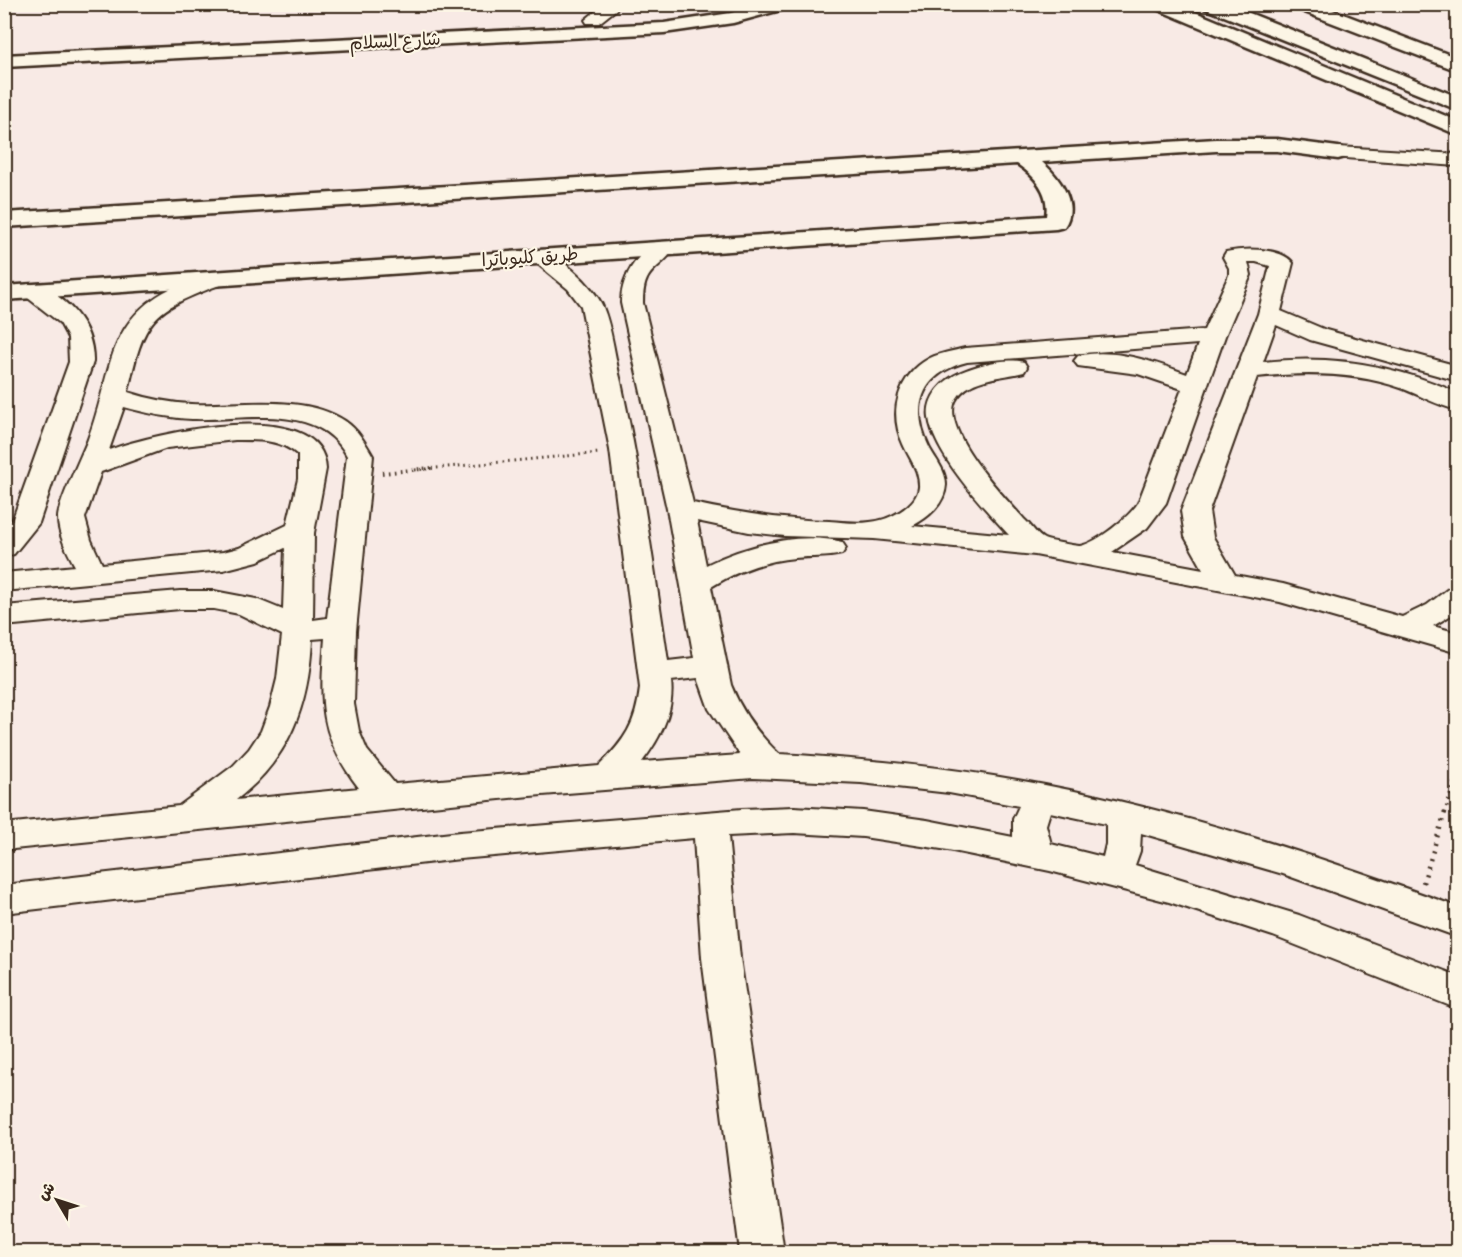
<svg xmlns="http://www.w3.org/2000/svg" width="1462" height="1257" viewBox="0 0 1462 1257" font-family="'Gochi Hand','Playpen Sans Arabic',sans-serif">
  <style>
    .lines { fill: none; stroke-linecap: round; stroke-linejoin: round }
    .street-casing { stroke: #3b2a1e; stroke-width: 4 }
    .secondary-casing { stroke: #3b2a1e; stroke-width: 5 }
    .primary-casing { stroke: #3b2a1e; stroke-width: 5 }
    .highway-casing { stroke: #3b2a1e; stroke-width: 5 }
    .path-far2 { stroke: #3b2a1e; stroke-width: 3; stroke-dasharray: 1.5 4; stroke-linecap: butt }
    .path-far1 { stroke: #3b2a1e; stroke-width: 4; stroke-dasharray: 1.5 4.5; stroke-linecap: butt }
    .path { stroke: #3b2a1e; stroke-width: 4.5; stroke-dasharray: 2 6; stroke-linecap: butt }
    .street { fill: #fcf5e5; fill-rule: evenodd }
    .secondary { fill: #fcf5e5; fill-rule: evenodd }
    .primary { fill: #fcf5e5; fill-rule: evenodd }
    .highway { fill: #fcf5e5; fill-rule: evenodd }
    .labels { text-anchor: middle; stroke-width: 4.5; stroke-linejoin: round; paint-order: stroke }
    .far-street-label { font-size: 18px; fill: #3b2a1e; stroke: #fcf5e5 }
  </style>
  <rect width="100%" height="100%" fill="#f8eae5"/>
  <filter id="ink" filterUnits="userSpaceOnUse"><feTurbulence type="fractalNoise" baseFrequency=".0167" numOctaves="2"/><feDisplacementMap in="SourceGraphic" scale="12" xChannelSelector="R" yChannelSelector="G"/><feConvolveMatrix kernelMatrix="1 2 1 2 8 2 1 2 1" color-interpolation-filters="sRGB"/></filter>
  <g filter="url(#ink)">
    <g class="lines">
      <defs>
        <g id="street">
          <path d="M604,4H623L599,23H587L585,20Z"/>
          <path d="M1338,147L1458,154V166L1331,157L1328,153L1331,149Z"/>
          <path d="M663,243L671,244L674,249C658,272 643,267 643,303L693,503C739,513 782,520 829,521C842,522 857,524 870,522C888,521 917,506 919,487C920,471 909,458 903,444C888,412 898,375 930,358C940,353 954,351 965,348L1204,330L1229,275V268L1223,257L1226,252C1244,248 1281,247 1293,263L1281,311L1326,330L1458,366V381L1310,340L1276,325L1263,362C1330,354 1396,365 1458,393V410C1438,406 1420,395 1401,388C1355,372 1305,372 1257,377L1209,511L1213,537L1235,575L1283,584L1402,617L1427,605L1448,589L1458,587V611L1433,626L1458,633V653L1280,602L1035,555L874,539L785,536L749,532L697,521L706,565C745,546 799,531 842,542L846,548L842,554C827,558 811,556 795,558C764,561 737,571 711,587L731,685C742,713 758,734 779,754C869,759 957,768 1045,785C1185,812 1323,858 1458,907V937L1283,874L1141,833L1140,851L1135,865L1299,915L1458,976V1009L1273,936L1169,902L1050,871L948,850L863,837L794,833L728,836L740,958L784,1252H740L702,958L694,838L460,859L4,913V885L460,832L742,809L794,807L863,811L927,820L1013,837V819L1019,806L949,793L861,783L753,778L530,796L4,850V824L179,806L233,766L249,749L261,731L270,707L277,679L282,635L239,614L214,609H180L4,626V606L180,591H214L256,599L283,610L285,548L258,561L223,570L4,591V573L75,566C68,553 58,535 58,519C57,505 82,455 88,439C114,370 104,315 183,283C195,278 208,271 222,274L225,279L222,284C150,311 144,318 128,392C149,399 170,403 191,404C237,406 304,393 345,421C358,430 365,442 373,456L356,631L354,704L359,731L367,750L395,784L599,766C625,740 636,724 640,688L610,450L581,306L568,289L528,256L531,251C553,246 595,287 603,307C612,328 615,359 621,382C641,474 654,568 668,661L694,658L667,509L621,303C621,278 637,249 663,243ZM1248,262H1256L1270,266L1258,314L1181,511L1185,537L1203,569L1112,552L1147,528L1166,503L1225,336L1251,275ZM1198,344L1187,374C1155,362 1112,347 1078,356L1074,361L1078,366L1138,374L1182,389L1138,503C1129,517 1097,543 1080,546C1076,546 1048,541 1044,539C1037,536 1031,525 1025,520C1006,499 936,427 957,398C971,377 1002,378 1024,372L1027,367L1024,362C1005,357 978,365 961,372C943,380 926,397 929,418C934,455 984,508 1009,535L912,526C928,518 945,504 946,485C946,470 935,459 929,447C909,405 923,373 967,362ZM124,407C146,413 169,418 192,419C243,421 318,401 347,456L327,618L313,620L314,533L326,469C323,393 152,434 109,450ZM235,440C258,440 280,439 298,455V479L287,525L239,548L223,552L102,564L91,540L85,518L101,472L167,448ZM325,638C320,702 318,735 359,788L236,800C289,759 309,706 312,639ZM698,678L709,709L740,755L642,762C659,740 675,711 671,681ZM1050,812L1106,824V844L1103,857L1051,844L1046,825Z"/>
          <path d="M30,284C66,293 94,325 93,362L39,523L14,554L4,557V530L12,521L69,362L68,338L60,323L19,291L22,286Z"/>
        </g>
        <g id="secondary">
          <path d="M761,4H790L788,8L733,23L664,33L4,67V55L664,23L731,13Z"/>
          <path d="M1216,139H1277L1338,147L1345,149L1349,153L1345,157L1338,159L1277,151H1216L1042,162C1059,177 1080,204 1064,227L1056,229L4,300V286L1046,216C1050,192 1035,176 1017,164L4,227V213Z"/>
        </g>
        <g id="primary">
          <path d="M1152,4H1176L1458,121V135L1154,8Z"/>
          <path d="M1292,4H1317L1458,58V71L1294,8Z"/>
        </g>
        <path id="highway" d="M1202,4H1227L1458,97V110L1204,8Z"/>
      </defs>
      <!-- street casing -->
      <use href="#street" class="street-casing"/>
      <!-- secondary casing -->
      <use href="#secondary" class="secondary-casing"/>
      <!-- primary casing -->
      <use href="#primary" class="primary-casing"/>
      <!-- highway casing -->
      <use href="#highway" class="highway-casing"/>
      <!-- path-far2 -->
      <path class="path-far2" d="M415,470L599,453"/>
      <!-- path-far1 -->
      <g class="path-far1">
        <path d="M382,473L431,468"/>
        <path d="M1445,813L1458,771"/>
      </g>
      <!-- path -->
      <path class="path" d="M1423,883L1445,812"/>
      <!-- street -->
      <use href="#street" class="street"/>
      <!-- secondary -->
      <use href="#secondary" class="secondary"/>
      <!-- primary -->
      <use href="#primary" class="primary"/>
      <!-- highway -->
      <use href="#highway" class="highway"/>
    </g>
  </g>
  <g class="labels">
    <!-- far-street labels -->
    <g class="far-street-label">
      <text transform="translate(395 41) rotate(-3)" y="6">شارع السلام</text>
      <text transform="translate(530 257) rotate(-4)" y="6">طريق كليوباترا</text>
    </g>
  </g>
  <!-- margin -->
  <rect width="1462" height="1257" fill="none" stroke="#fcf5e5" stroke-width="24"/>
  <rect x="12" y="12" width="1438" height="1233" fill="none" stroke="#3b2a1e" stroke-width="2" filter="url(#ink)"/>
  <!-- north arrow -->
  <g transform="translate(57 1200) rotate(309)" stroke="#fcf5e5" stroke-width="4.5" paint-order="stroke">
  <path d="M0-4.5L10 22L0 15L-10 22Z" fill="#3b2a1e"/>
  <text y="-9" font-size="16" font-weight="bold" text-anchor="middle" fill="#3b2a1e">ش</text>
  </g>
</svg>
